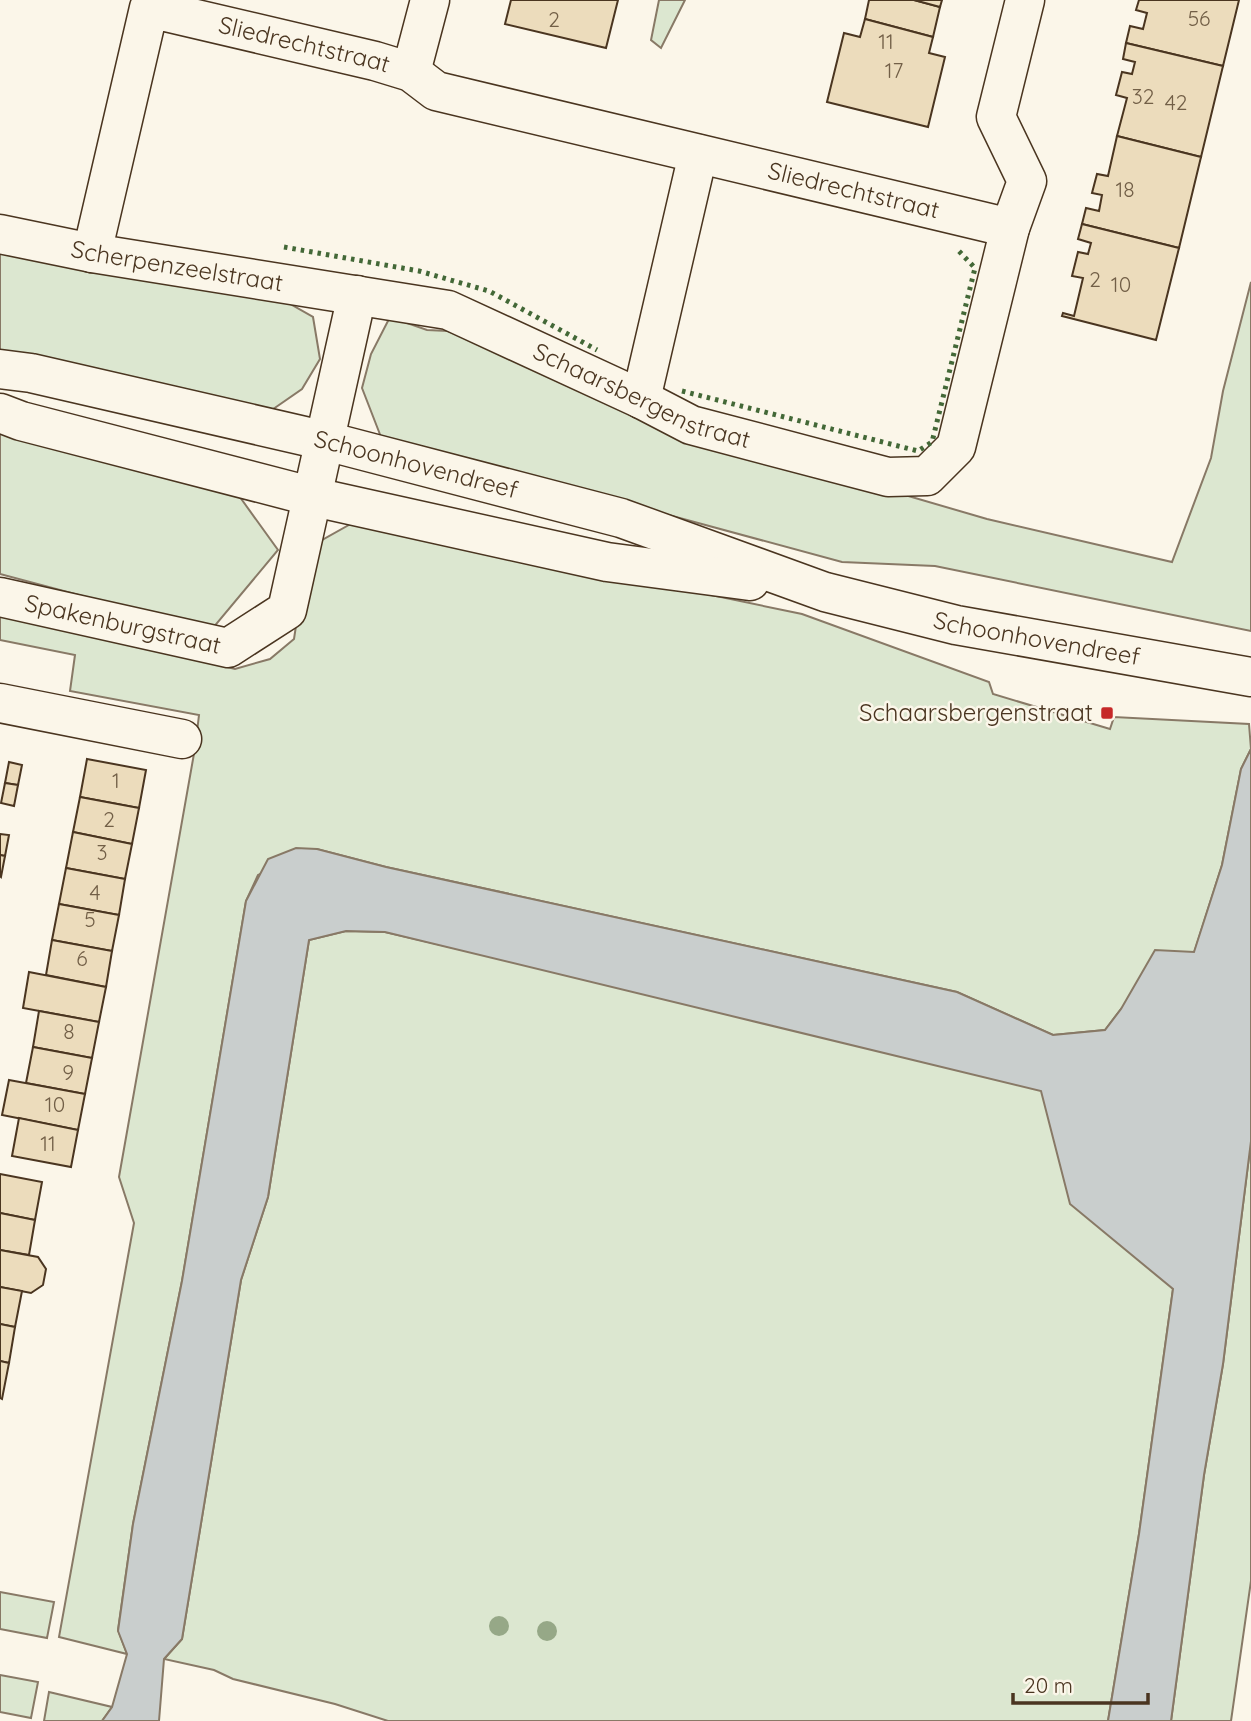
<svg xmlns="http://www.w3.org/2000/svg" width="1251" height="1721" viewBox="0 0 1251 1721" font-family="Quicksand,sans-serif">
  <style>
    .green { fill: #dce7d0; stroke: #887966; stroke-width: 2 }
    .water { fill: #c9cecd; stroke: #887966; stroke-width: 2 }
    .building { fill: #ecdcbc; stroke: #4a3520; stroke-width: 2 }
    .lines { fill: none; stroke-linecap: round; stroke-linejoin: round }
    .minor-casing { stroke: #4a3520; stroke-width: 41 }
    .minor { stroke: #fbf6e9; stroke-width: 38 }
    .hedge { stroke: #436837; stroke-width: 5; stroke-dasharray: 3.5 5; stroke-linecap: butt }
    .tree { fill: #96a887 }
    .poi-dot { fill: #c62828; stroke: #fbf6e9; stroke-width: 2.5 }
    .labels { text-anchor: middle; stroke-width: 5; stroke-linejoin: round; paint-order: stroke }
    .number-label { font-size: 21px; fill: #725f47 }
    .street-label { font-size: 24px; fill: #4a3520; stroke: #fbf6e9 }
    .poi-label { font-size: 24px; fill: #4a3520; stroke: #fbf6e9; text-anchor: end }
  </style>
  <rect width="100%" height="100%" fill="#fbf6e9"/>
  <!-- green -->
  <g class="green">
    <path d="M659,0H685L661,48L651,40Z"/>
    <path d="M0,250L276,296L313,317L320,359L302,389L266,414L0,356Z"/>
    <path d="M1251,282V631L935,566L842,562L381,437L362,388L371,354L390,317L427,330L448,331L526,363L833,474L987,519L1172,562L1211,458L1223,391Z"/>
    <path d="M0,429L237,493L278,550L213,628L161,617L0,574Z"/>
    <path d="M356,521L802,614L989,682L993,694L1110,729L1114,717L1249,724L1251,749L1241,769L1222,865L1194,953L1121,1009L1105,1030L1053,1035L957,992L386,867L317,849L258,875L246,901L182,1281L133,1524L118,1630L127,1654L59,1637L134,1223L119,1177L195,748L199,715L70,691L75,655L0,640V612L235,669L270,659L294,639L308,548Z"/>
    <path d="M346,931L385,932L960,1065L1085,1103L1173,1289L1139,1534L1108,1721H388L335,1704L233,1679L214,1670L164,1659L182,1639L241,1280L268,1197L309,940Z"/>
    <path d="M1251,1141V1581L1231,1721H1171L1204,1475L1223,1364Z"/>
    <path d="M0,1592L54,1602L47,1638L0,1629Z"/>
    <path d="M0,1675L38,1682L31,1718L0,1712Z"/>
    <path d="M49,1692L112,1707L102,1721H44Z"/>
  </g>
  <!-- water -->
  <path class="water" d="M1251,749V1141L1223,1364L1204,1475L1171,1721H1108L1139,1534L1173,1289L1070,1204L1041,1091L385,932L346,931L309,940L268,1197L241,1280L182,1639L164,1659L159,1721H102L112,1707L127,1654L118,1631L133,1524L182,1281L246,901L268,859L296,848L317,849L386,867L957,992L1053,1035L1105,1030L1121,1009L1155,950L1194,952L1222,865L1241,769Z"/>
  <!-- building -->
  <g class="building">
    <path d="M511,0H618L606,48L505,24Z"/>
    <path d="M869,0H914L940,7L933,37L865,19Z"/>
    <path d="M914,0H942L940,7Z"/>
    <path d="M1139,0H1239L1223,66L1126,43L1130,26L1143,29L1147,13L1136,10Z"/>
    <path d="M865,19L933,37L929,53L945,57L928,127L827,102L844,33L860,37Z"/>
    <path d="M1126,43L1223,66L1201,157L1117,136L1127,98L1116,95L1122,72L1132,74L1135,62L1123,59Z"/>
    <path d="M1117,136L1201,157L1179,248L1082,224L1086,208L1099,211L1102,195L1092,193L1097,174L1108,176Z"/>
    <path d="M1082,224L1179,248L1156,340L1062,316L1063,313L1074,316L1083,278L1072,276L1078,252L1088,254L1091,243L1078,239Z"/>
    <path d="M87,759L146,770L139,808L80,797Z"/>
    <path d="M9,762L22,765L18,785L5,783Z"/>
    <path d="M5,783L18,785L14,806L1,803Z"/>
    <path d="M80,797L139,808L132,844L73,832Z"/>
    <path d="M73,832L132,844L125,879L66,868Z"/>
    <path d="M0,834L9,835L5,856L0,855Z"/>
    <path d="M0,855L5,856L1,877L0,876Z"/>
    <path d="M66,868L125,879L119,915L59,904Z"/>
    <path d="M59,904L119,915L112,951L52,940Z"/>
    <path d="M52,940L112,951L106,987L46,975Z"/>
    <path d="M29,972L106,987L99,1022L23,1008Z"/>
    <path d="M39,1011L99,1022L92,1058L33,1047Z"/>
    <path d="M33,1047L92,1058L85,1094L26,1083Z"/>
    <path d="M9,1080L85,1094L78,1130L2,1115Z"/>
    <path d="M19,1118L78,1130L71,1167L12,1156Z"/>
    <path d="M0,1174L42,1182L35,1220L0,1213Z"/>
    <path d="M0,1213L35,1220L29,1255L0,1250Z"/>
    <path d="M0,1250L38,1257L46,1269L43,1285L31,1293L0,1287Z"/>
    <path d="M0,1287L22,1291L15,1327L0,1324Z"/>
    <path d="M0,1324L15,1327L9,1363L0,1361Z"/>
    <path d="M0,1361L9,1363L2,1399L0,1398Z"/>
  </g>
  <g class="lines">
    <defs>
      <g id="minor">
        <path d="M411,72L430,0"/>
        <path id="s1" d="M0,234L92,253L448,310L641,399L691,425L888,477L927,476L956,447L1010,228L1027,181L996,117L1025,0"/>
        <path id="s2" d="M92,253L149,8L375,61L411,72L436,91L1010,228"/>
        <path id="s3" d="M0,369L31,373L326,441L621,518L825,592L956,625L1251,677"/>
        <path d="M641,399L698,154"/>
        <path d="M0,413L21,421L314,497L607,562L750,581"/>
        <path id="s4" d="M0,597L228,648L287,610L357,295"/>
        <path d="M0,703L182,739"/>
      </g>
    </defs>
    <!-- minor casing -->
    <use href="#minor" class="minor-casing"/>
    <!-- minor -->
    <use href="#minor" class="minor"/>
    <!-- hedge -->
    <g class="hedge">
      <path d="M284,247L419,271L489,291L597,350"/>
      <path d="M682,391L918,451L932,442L975,268L956,248"/>
    </g>
  </g>
  <!-- trees -->
  <g class="tree">
    <circle cx="499" cy="1626" r="10"/>
    <circle cx="547" cy="1631" r="10"/>
  </g>
  <!-- markers -->
  <rect class="poi-dot" x="1100" y="706" width="14" height="14" rx="3.5"/>
  <g class="labels">
    <!-- number labels -->
    <g class="number-label">
      <text x="1199" y="26">56</text>
      <text x="554" y="27">2</text>
      <text x="886" y="49">11</text>
      <text x="894" y="78">17</text>
      <text x="1143" y="104">32</text>
      <text x="1176" y="110">42</text>
      <text x="1125" y="197">18</text>
      <text x="1095" y="287">2</text>
      <text x="1121" y="292">10</text>
      <text x="116" y="788">1</text>
      <text x="109" y="827">2</text>
      <text x="102" y="860">3</text>
      <text x="95" y="900">4</text>
      <text x="90" y="927">5</text>
      <text x="82" y="966">6</text>
      <text x="69" y="1039">8</text>
      <text x="68" y="1080">9</text>
      <text x="55" y="1112">10</text>
      <text x="48" y="1151">11</text>
    </g>
    <!-- street labels -->
    <g class="street-label">
      <text dy="8" stroke="none"><textPath href="#s2" startOffset="411">Sliedrechtstraat</textPath></text>
      <text dy="8" stroke="none"><textPath href="#s2" startOffset="982">Sliedrechtstraat</textPath></text>
      <text dy="8" stroke="none"><textPath href="#s1" startOffset="180">Scherpenzeelstraat</textPath></text>
      <text dy="8" stroke="none"><textPath href="#s1" startOffset="667">Schaarsbergenstraat</textPath></text>
      <text dy="8" stroke="none"><textPath href="#s3" startOffset="427">Schoonhovendreef</textPath></text>
      <text dy="8" stroke="none"><textPath href="#s4" startOffset="126">Spakenburgstraat</textPath></text>
      <text dy="8" stroke="none"><textPath href="#s3" startOffset="1073">Schoonhovendreef</textPath></text>
    </g>
    <!-- poi labels -->
    <g class="poi-label">
      <text x="1093" y="721">Schaarsbergenstraat</text>
    </g>
  </g>
  <!-- scale -->
  <path d="M1013 1693v10h135v-10" fill="none" stroke="#4a3520" stroke-width="3.5"/>
  <text x="1024" y="1693" font-size="21" fill="#4a3520" stroke="#fbf6e9" stroke-width="5" paint-order="stroke">20 m</text>
</svg>
